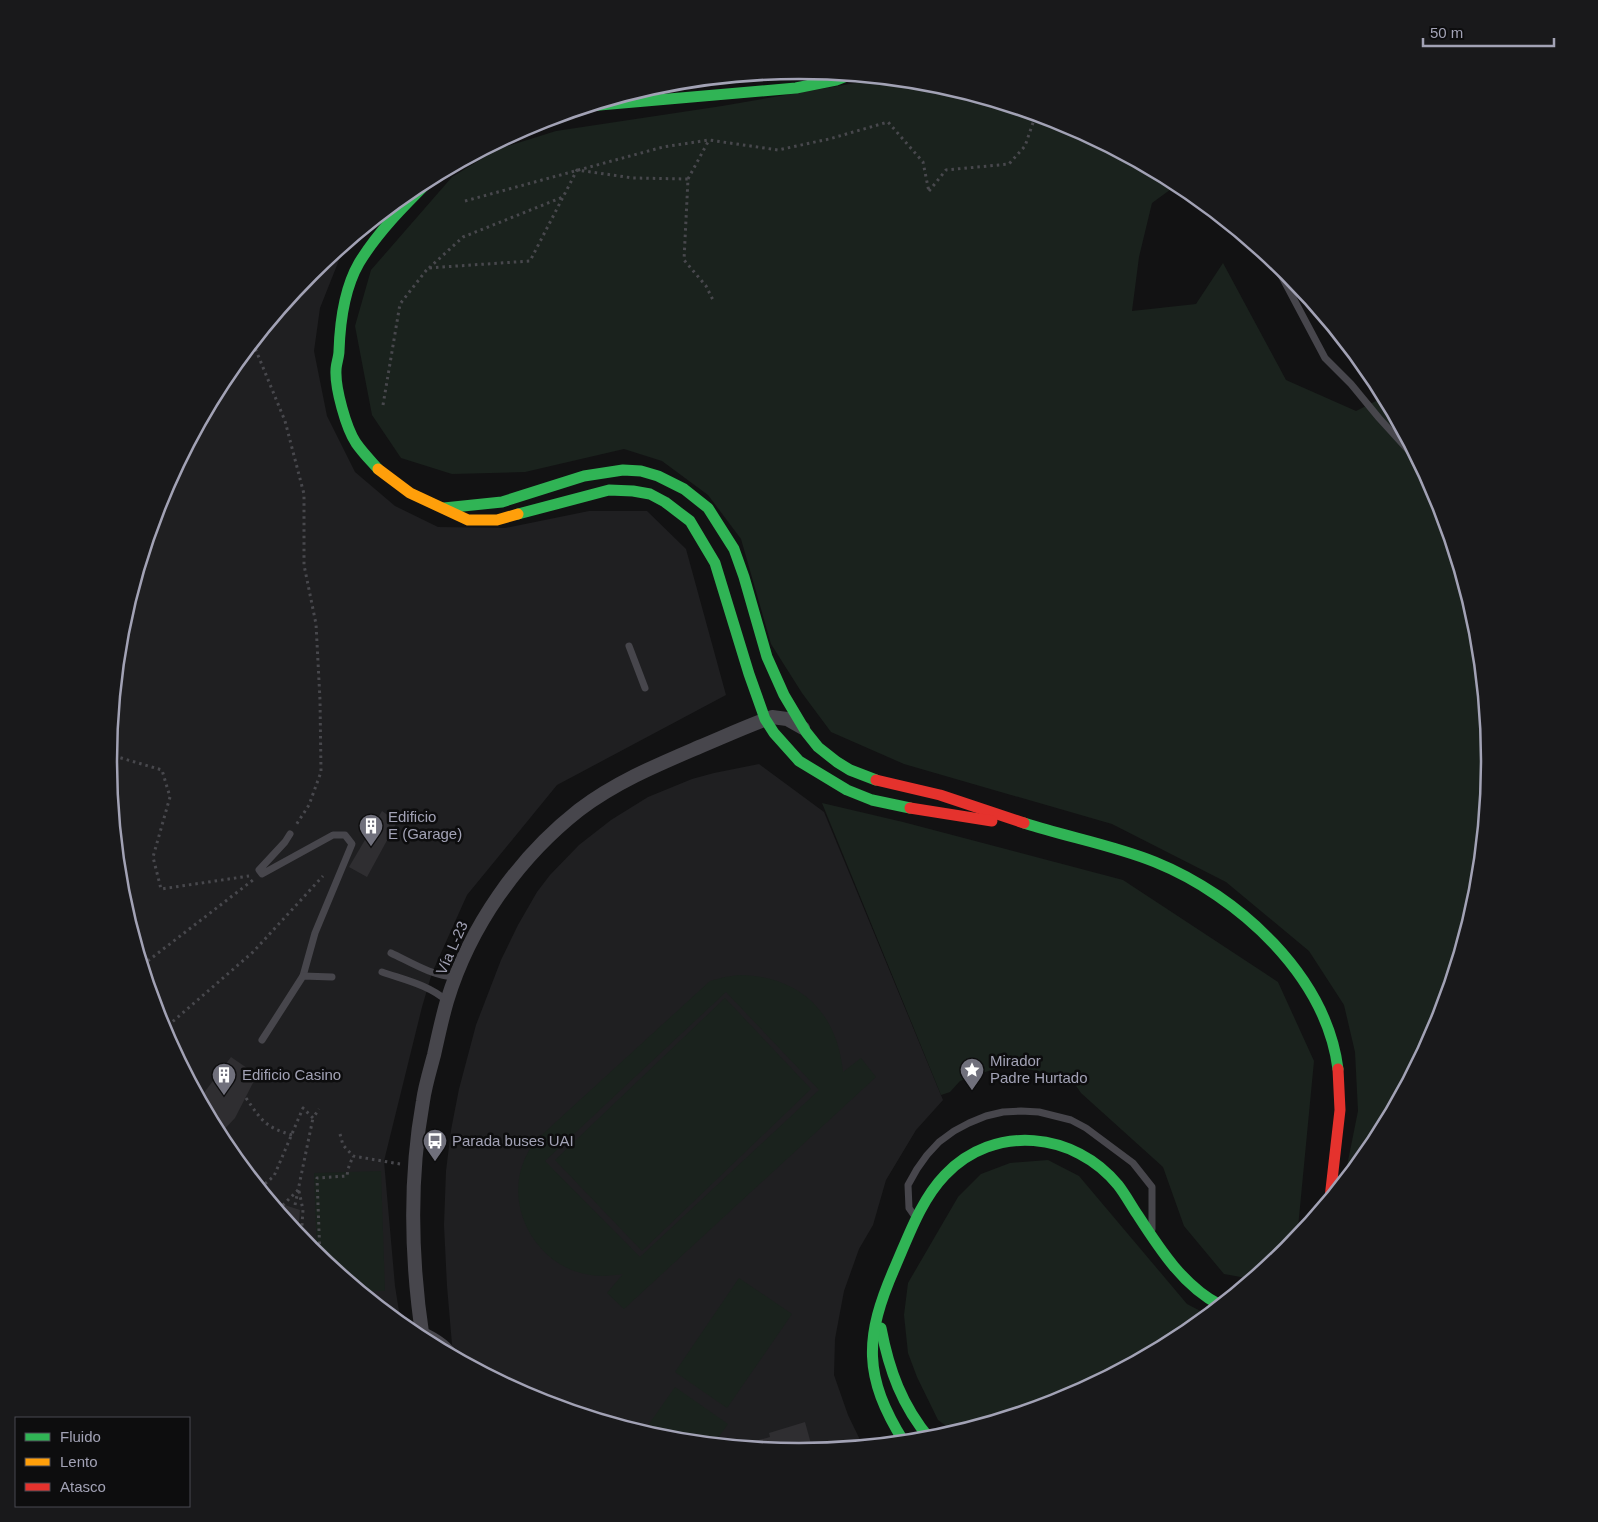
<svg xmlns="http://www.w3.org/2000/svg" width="1598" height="1522" viewBox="0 0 1598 1522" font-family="Helvetica,sans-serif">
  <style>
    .built { fill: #1f1f21 }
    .green { fill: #1a221d; fill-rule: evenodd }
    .building { fill: #2f2e31 }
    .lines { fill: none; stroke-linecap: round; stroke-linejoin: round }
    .path { stroke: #48484d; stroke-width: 3; stroke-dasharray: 2.5 4; stroke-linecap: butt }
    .lane { stroke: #47464c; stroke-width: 7 }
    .street { stroke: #47464c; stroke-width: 14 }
    .fast { stroke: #30b455; stroke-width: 11 }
    .slow { stroke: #ff9f0a; stroke-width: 11 }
    .jam { stroke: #e5322d; stroke-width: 11 }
    .labels { text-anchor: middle; stroke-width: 5; stroke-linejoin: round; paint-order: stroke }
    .poi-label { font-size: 15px; fill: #a2a2b5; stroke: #0d0d0e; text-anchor: start }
    .street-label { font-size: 15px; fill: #a2a2b5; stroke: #0d0d0e }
    .rim { fill: none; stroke: #a2a2b5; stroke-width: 2.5 }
  </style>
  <rect width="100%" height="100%" fill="#121213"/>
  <!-- built -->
  <g class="built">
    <path d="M349,241L343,250L320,308L314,351L327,416L355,472L395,506L438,527L505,528L589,511H647L686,549L726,695L557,785L467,895L432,973L422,1007L384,1161L395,1286L401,1324L310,1249L224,1145L160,1025L121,896L108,761L121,626L161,496L225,377L311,272Z"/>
    <path d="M759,764L824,812L943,1100L916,1130L886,1180L873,1225L859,1249L844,1291L835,1339L834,1375L848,1415L863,1446L799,1452L664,1439L534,1399L453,1356L447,1286L444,1225L446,1171L451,1130L459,1089L476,1025L501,960L518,925L537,892L550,875L579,845L611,820L648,797L692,779L714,773Z"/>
  </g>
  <!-- green -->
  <g class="green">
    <path d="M876,78L934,83L1064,123L1178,184L1152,203L1139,257L1132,311L1196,304L1223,263L1286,380L1356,411L1384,397L1438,497L1477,626L1490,761L1477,896L1437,1026L1373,1145L1344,1181L1358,1111L1355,1052L1344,1005L1309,951L1226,882L1112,824L904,764L831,732L802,693L771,644L741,539L708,495L662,461L624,449L525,472L452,474L401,458L372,415L355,326L371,270L452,177L498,149L556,131L722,106L873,80Z"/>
    <path d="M822,803L903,822L1123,880L1278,982L1314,1061L1297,1238L1287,1250L1252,1279L1224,1274L1184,1226L1163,1167L1081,1093L1070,1077L1005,1065L960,1081L950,1092L941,1095Z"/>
    <path d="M739,975C800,976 837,1012 843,1072L861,1058L876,1077L624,1309L607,1293L623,1274C610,1276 598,1277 585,1274C538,1264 507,1212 522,1166C525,1157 529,1150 534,1142L710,981L725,977ZM726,992L819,1090L640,1257L545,1161Z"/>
    <path d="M725,998L811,1089L642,1251L555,1160Z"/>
    <path d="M1048,1160L1079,1176L1187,1304L1208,1315L1183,1336L1063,1400L954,1432L938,1420L917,1377L908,1353L904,1315L908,1283L958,1197L981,1174L1010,1163Z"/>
    <path d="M381,1171L385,1291H361L317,1255L314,1173Z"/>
    <path d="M739,1278L792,1314L727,1408L675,1372Z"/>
    <path d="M675,1387L728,1424L714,1444L671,1439L649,1424Z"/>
  </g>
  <!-- building -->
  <g class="building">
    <path d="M382,811L397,822L367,877L349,867Z"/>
    <path d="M231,1057L257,1075L235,1118L219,1135L200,1098Z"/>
    <path d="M269,1200L300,1210L298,1235L290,1225Z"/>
    <path d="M805,1422L813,1451L799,1452L740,1446V1445L770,1437L769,1433Z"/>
  </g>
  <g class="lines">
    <!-- path -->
    <g class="path">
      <path d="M688,179L709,140"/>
      <path d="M929,191L946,170L1009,164L1025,146L1036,114"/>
      <path d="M465,201L663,147L709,140L778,150L829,139L888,122L923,162L929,192"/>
      <path d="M429,268L463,237L563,197"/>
      <path d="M253,343L285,421L304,494V565L316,624L320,700L321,772L309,805L296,825"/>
      <path d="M383,405L400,304L428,268L530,261L577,170L633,178L688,179L684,260L706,286L714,302"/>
      <path d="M108,756L111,755L162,770L170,797L153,857L161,889L249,876"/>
      <path d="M141,961L149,960L253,880"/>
      <path d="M163,1030L253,952L323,876"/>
      <path d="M246,1098C262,1121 265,1127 292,1135"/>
      <path d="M340,1134L343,1145L353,1156L400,1164"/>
      <path d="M260,1188L274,1176L303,1108L313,1118L319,1109"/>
      <path d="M299,1191L303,1210L301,1239"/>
      <path d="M295,1205L313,1118"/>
      <path d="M278,1210L298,1190"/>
      <path d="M320,1257L317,1178L347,1176L348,1169L353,1156"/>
    </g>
    <!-- lane -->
    <g class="lane">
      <path d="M1273,260L1325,358L1351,384L1379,418L1418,461"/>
      <path d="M629,646L645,688"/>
      <path d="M290,834L285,842L259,870L262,874L333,835H345L352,844L315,933L303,976"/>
      <path d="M391,953C412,963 432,976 456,977"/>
      <path d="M382,972C405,980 429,985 447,1001"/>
      <path d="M262,1040L303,976L332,977"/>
      <path d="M916,1218L909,1208L908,1185L917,1169L927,1155L939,1142L954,1131L969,1123L986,1116L1003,1112L1021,1111L1039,1112L1071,1120L1086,1128L1133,1163L1152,1187V1229"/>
      <path d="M422,1330C436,1336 449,1344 456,1357"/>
    </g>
    <!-- street -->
    <path class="street" d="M423,1340C411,1261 409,1179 423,1101C425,1086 430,1070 434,1055C438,1037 442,1018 447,1001C470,926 518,858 579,810C616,782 657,765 699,747C723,737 747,726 772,717L787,719L803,728"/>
    <!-- fast -->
    <g class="fast">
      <path d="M588,106L796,88L836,80L849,75"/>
      <path d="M378,469C371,461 363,453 356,443C346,428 335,388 336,370C336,364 339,357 339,351C340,321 344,289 359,263C379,230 407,203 434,176"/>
      <path d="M444,508L502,502L584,476L623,470L641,471L658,476L684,489L708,508L734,549L744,577L767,657L784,695L806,732L818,747L837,762L850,770L876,780"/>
      <path d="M518,514L609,490L633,491L650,494L665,502L690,521L715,563L749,674L765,719L774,733L799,761L847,790L872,800L910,808"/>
      <path d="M1024,823C1067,837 1113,845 1155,862C1239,896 1326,976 1338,1069"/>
      <path d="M881,1328C889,1370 902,1406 930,1439"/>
      <path d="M904,1442C863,1376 864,1338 895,1267C909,1235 921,1200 945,1175C994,1123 1075,1132 1118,1185C1125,1194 1131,1205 1137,1214C1159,1248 1183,1286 1220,1305"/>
    </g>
    <!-- slow -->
    <path class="slow" d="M378,469L410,493L468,520H497L518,514"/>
    <!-- jam -->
    <g class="jam">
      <path d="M876,780L940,795L1024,823"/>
      <path d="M910,808L992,821"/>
      <path d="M1330,1198L1340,1110L1338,1069"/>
    </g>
  </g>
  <!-- icons -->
  <defs>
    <symbol id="building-pin" viewBox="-11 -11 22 30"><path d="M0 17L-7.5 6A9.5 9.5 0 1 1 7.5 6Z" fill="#70707c" stroke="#0d0d0e"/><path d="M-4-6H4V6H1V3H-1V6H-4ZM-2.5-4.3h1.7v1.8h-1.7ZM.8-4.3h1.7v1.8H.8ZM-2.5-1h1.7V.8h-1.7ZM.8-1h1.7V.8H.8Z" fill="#fff"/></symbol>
    <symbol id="sight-pin" viewBox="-11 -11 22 30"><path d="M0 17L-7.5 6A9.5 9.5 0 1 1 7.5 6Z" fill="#70707c" stroke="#0d0d0e"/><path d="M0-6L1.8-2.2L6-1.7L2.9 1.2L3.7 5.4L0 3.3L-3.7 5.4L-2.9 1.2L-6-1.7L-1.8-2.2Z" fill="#fff"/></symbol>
    <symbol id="bus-pin" viewBox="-11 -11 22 30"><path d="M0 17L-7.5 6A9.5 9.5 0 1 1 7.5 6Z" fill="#70707c" stroke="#0d0d0e"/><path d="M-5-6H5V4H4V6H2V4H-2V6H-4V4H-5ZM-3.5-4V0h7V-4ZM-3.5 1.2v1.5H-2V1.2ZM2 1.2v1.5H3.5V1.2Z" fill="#fff"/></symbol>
  </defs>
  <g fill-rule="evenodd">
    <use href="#building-pin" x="357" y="812" width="28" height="38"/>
    <use href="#sight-pin" x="958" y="1056" width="28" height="38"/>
    <use href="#building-pin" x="210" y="1061" width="28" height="38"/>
    <use href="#bus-pin" x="421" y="1127" width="28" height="38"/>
  </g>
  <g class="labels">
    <!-- poi labels -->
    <g class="poi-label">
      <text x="388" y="822">Edificio<tspan x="388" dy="17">E (Garage)</tspan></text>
      <text x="990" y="1066">Mirador<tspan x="990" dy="17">Padre Hurtado</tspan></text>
      <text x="242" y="1080">Edificio Casino</text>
      <text x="452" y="1146">Parada buses UAI</text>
    </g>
    <!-- street labels -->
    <g class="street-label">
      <text transform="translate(452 948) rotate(-66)" y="5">Vía L-23</text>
    </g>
  </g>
  <!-- crop -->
  <path d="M0 0H1598V1522H0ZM117 761a682 682 0 1 1 1364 0a682 682 0 1 1-1364 0Z" fill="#19191b" fill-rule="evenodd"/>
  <path class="rim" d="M117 761a682 682 0 1 1 1364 0a682 682 0 1 1-1364 0Z"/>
  <!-- legend -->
  <rect x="15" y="1417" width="175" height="90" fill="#0d0d0e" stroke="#494951"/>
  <rect x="25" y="1433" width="25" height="8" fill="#30b455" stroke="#494951"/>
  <text x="60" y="1442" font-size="15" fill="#a2a2b5">Fluido</text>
  <rect x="25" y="1458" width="25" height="8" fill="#ff9f0a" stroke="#494951"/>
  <text x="60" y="1467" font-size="15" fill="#a2a2b5">Lento</text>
  <rect x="25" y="1483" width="25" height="8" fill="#e5322d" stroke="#494951"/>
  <text x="60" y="1492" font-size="15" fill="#a2a2b5">Atasco</text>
  <!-- scale -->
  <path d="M1423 38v8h131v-8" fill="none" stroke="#a2a2b5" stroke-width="2.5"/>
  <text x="1430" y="38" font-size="15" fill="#a2a2b5" stroke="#0d0d0e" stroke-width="4" paint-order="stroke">50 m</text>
</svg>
